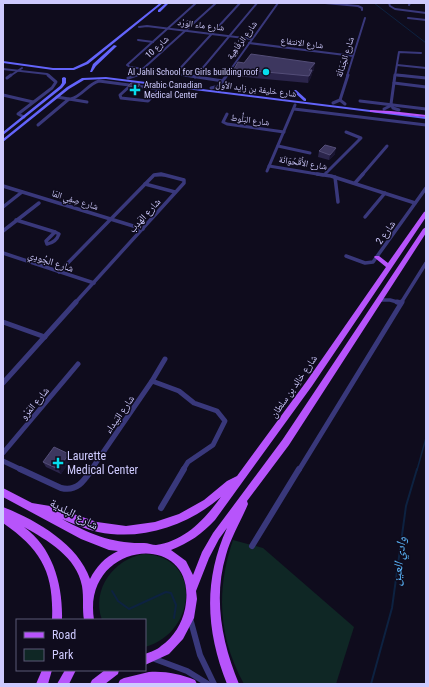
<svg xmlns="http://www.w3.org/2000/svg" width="429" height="687" viewBox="0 0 429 687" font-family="'Roboto Condensed','Noto Naskh Arabic',sans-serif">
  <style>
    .green { fill: #0f2725 }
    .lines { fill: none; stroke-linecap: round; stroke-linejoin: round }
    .stream-far2 { stroke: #0d2241; stroke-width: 1 }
    .stream-far1 { stroke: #0d2241; stroke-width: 1.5 }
    .stream { stroke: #0d2241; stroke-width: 2 }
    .street-far4 { stroke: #39387b; stroke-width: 2 }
    .street-far3 { stroke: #39387b; stroke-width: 3 }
    .street-far2 { stroke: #39387b; stroke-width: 3.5 }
    .street-far1 { stroke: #39387b; stroke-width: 5 }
    .street { stroke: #39387b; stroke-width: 6 }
    .secondary { fill: #6364fb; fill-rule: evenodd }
    .primary { fill: #b754fb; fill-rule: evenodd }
    .wall { fill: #2b254b }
    .shaded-wall { fill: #191431 }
    .building { fill: #3d375f; stroke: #544e78 }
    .poi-dot { fill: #06dded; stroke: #0f0c1d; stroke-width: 1.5 }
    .labels { text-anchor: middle; stroke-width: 3; stroke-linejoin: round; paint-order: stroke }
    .far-street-label { font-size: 9px; fill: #cecafe; stroke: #0f0c1d }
    .far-poi-label { font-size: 9px; fill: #cecafe; stroke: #0f0c1d; text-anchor: end }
    .street-label { font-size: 10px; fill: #cecafe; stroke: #0f0c1d }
    .near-poi-label { font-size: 12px; fill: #cecafe; stroke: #0f0c1d; text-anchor: start }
    .near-street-label { font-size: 12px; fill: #cecafe; stroke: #0f0c1d }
    .near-water-label { font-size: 13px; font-style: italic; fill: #5bb6fb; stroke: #0f0c1d }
  </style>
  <rect width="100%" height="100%" fill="#0f0c1d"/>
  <!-- green -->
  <g class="green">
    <path d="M233,540L263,548L354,627L336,684H244C218,637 216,590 233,540Z"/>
    <path d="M144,554C203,556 197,633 145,647V620H102C91,589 114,559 144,554Z"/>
  </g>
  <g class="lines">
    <!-- stream-far2 -->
    <path class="stream-far2" d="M374,3L426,43"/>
    <!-- stream-far1 -->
    <path class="stream-far1" d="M417,470L426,438"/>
    <!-- stream -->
    <g class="stream">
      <path d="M112,591L118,601L129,609L166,592L171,593L176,605L174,618"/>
      <path d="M371,684L392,608L406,506L417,469"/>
    </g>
    <!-- street-far4 -->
    <g class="street-far4">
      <path d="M325,3L358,6L362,8V10"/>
      <path d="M389,3L390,6L395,9L426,13"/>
      <path d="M409,5L410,3"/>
      <path d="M408,18L426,20"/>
      <path d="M139,27L147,26L252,39"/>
      <path d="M138,40L153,42"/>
      <path d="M249,43L353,56"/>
      <path d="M397,65L426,68"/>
      <path d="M3,69L47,74L49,76"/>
      <path d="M175,74L240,3"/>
      <path d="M395,75L407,76"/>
      <path d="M10,76L22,68"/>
      <path d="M135,76L216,3"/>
      <path d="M191,76L130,67L127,65L196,3"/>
      <path d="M196,76L257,3"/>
      <path d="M226,76L278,3"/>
      <path d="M347,76L365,18"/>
      <path d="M395,76L399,52L421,53"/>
    </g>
    <!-- street-far3 -->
    <g class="street-far3">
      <path d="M184,75L223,81"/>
      <path d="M395,75L391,104L393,108L399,110"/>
      <path d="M397,75L426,78"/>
      <path d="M195,77L197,75"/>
      <path d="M7,78L11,75"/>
      <path d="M128,78L137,75"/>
      <path d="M394,83L426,87"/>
      <path d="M131,85L120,95L121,98L148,101L161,87"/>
      <path d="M211,88L219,86L227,75"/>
      <path d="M3,95L33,102"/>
      <path d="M57,97L87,102"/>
      <path d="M71,99C82,96 88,84 99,81L159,89"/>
      <path d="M340,100L348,75"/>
      <path d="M340,100L345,104"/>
      <path d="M360,101L426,109"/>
      <path d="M333,103L340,100"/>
      <path d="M294,109L426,125"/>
      <path d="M384,109L392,105"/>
      <path d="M227,114L223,122L227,124L284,132"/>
      <path d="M24,117L18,114L52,88L56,82L48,75"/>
      <path d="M38,125L69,99"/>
      <path d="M278,146L310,153"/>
      <path d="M269,166L323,175"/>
      <path d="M267,171L295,105"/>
      <path d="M325,174L361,138L346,132"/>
      <path d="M156,175H164"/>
      <path d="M362,175L387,146"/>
    </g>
    <!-- street-far2 -->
    <g class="street-far2">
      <path d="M317,174L331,176L415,203"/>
      <path d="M335,177L338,202"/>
      <path d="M355,183L363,174"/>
      <path d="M145,184L175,192"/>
      <path d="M3,186L143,229"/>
      <path d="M3,207L22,192"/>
      <path d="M365,217L385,193"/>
      <path d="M16,220L55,232"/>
      <path d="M3,231L39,203"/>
      <path d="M55,232L59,234C57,240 53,243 47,244L46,241Z"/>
      <path d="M3,253L94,283"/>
      <path d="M346,256L365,263L373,262L426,188"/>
      <path d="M59,272L154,175L161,174L184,180V183L75,303"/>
      <path d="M380,300H390L401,303"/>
      <path d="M401,303L426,263"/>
    </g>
    <!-- street-far1 -->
    <g class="street-far1">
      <path d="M397,302L401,303"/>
      <path d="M3,322L45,337"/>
      <path d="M152,381L179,391L194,403L217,411L225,421L213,445L188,462L183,470"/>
      <path d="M3,383L76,302"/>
      <path d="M3,453L78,364"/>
      <path d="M3,461L22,470"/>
      <path d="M91,470L152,381L165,359"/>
      <path d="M299,470L402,302"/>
    </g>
    <!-- street -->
    <g class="street">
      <path d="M20,469L61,488C77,492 84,481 92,469"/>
      <path d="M161,508L184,469"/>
      <path d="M252,546L299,469"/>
      <path d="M190,618L200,655L214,684"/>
      <path d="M152,658L187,671L208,684"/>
    </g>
    <!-- secondary -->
    <g class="secondary">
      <path d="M160,3H163L88,64L74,70H53L3,63V61L53,68H73L86,62Z"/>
      <path d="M166,3H169L160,12H158V10Z"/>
      <path d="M114,45L117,46L96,66L92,72H90L93,64Z"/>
      <path d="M64,77L66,78V83L62,88L3,135V132L60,86L62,83V78Z"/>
      <path d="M106,77L426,117V119L106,79L84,80L69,89L3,142V139L67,87L82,78Z"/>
      <path d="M294,90H296L306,99V101H304L294,92Z"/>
    </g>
    <!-- primary -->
    <g class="primary">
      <path d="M370,110L391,111L426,115V117L372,112H370Z"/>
      <path d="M426,211V217L312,386L215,520C202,534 189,543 171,550L186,561L193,575L202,552L213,533L283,439L423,229L426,227V233L289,445L247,501L248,504C241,521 231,537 226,555C213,598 222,643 239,684H227C206,631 203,581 227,528L219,539L209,558L196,591L197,599L194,618L183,639L169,654L145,665V654C150,652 157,650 161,646C174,637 182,623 185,609C201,528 81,539 94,620H84C82,609 84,598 82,586C77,557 47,540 24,527C53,548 63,585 62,620H52C54,573 42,550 3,523V507C36,520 78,544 90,579C96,567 105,557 118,551L109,550L81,539L3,497V488L32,503L50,506L97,522L126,526L155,522L179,514L204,500L227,481L237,476L306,382L386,267L375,258L374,257L375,256H379L388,263L424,212ZM221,497C205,519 185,541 156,545C152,545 148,543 144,543C113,544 90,534 62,519C74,524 85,529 98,532C142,541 187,526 221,497Z"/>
      <path d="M42,670H52L48,684H36Z"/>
      <path d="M65,670H76L69,684H57Z"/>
      <path d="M105,670H119L118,674L105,684H90L92,680Z"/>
      <path d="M149,672C166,671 180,674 195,680L197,684L158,683L118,684L120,680L124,678Z"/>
    </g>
  </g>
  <!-- wall -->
  <g class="wall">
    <path d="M234,69L314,70L312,73L311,77L308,83L234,76Z"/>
    <path d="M140,84L141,90L139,92L129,91L128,86Z"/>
    <path d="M319,151L335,154L329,160L318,157Z"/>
    <path d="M69,454L71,459L61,474L46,467L43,462Z"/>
  </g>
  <!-- shaded-wall -->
  <g class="shaded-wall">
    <path d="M315,63L314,70L312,73L311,77L308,83L309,70Z"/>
    <path d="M140,84L141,90L139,92L138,87Z"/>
    <path d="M336,148L335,154L329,160L330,155Z"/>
    <path d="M69,454L71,459L61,474L58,469Z"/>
  </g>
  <!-- building -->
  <g class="building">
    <path d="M251,54L315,63L309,70H312L309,76L234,69L238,62L244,63Z"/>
    <path d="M131,83L140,84L138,87L128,86Z"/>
    <path d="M325,145L336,148L330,155L319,151Z"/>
    <path d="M54,447L69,454L58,469L43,462Z"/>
  </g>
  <!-- markers -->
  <g class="poi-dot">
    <circle cx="266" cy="72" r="4"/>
    <path d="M133 84h4v4h4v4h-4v4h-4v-4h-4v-4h4z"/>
    <path d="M56 457h4v4h4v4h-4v4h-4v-4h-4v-4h4z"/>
  </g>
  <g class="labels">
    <!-- far-street labels -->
    <g class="far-street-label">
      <text transform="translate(201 25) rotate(7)" y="3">شارع ماء الوَرْد</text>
      <text transform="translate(242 40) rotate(-54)" y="3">شارع الرَفَاهِية</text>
      <text transform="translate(302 43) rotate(7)" y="3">شارع الانتفاع</text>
      <text transform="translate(157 47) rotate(-43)" y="3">شارع 10</text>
      <text transform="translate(345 57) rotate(-73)" y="3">شارع الجَدَالَة</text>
      <text transform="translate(256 89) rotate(7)" y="3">شارع خليفة بن زايد الأول</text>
      <text transform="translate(250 120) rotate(8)" y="3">شارع البَلُّوط</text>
      <text transform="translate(303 163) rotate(9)" y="3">شارع الأُقْحُوَانَة</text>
      <text transform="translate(75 200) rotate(17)" y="3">شارع صِفِي المَا</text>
    </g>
    <!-- far-poi labels -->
    <g class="far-poi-label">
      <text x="258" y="75">Al Jahli School for Girls building roof</text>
      <text x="144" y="88" text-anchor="start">Arabic Canadian<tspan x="144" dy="10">Medical Center</tspan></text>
    </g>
    <!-- street labels -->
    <g class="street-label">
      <text transform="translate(144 215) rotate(-48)" y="4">شارع الهَدِب</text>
      <text transform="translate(385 232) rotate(-55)" y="4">شارع 2</text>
      <text transform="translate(51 261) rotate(18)" y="4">شارع الجُودِي</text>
      <text transform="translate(293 386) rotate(-55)" y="4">شارع خالِد بن سلطان</text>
      <text transform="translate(34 403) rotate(-50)" y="4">شارع المَرْو</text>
      <text transform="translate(119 414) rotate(-55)" y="4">شارع البَيداء</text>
    </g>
    <!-- near-poi labels -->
    <g class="near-poi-label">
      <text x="67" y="460">Laurette<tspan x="67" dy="14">Medical Center</tspan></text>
    </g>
    <!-- near-street labels -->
    <g class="near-street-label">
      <text transform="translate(74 514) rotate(28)" y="4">شارع البلدية</text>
    </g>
    <!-- near-water labels -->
    <g class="near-water-label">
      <text transform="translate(398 561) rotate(-83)" y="5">وادي العين</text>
    </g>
  </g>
  <!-- border -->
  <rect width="429" height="687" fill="none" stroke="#cecafe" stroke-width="8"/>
  <!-- legend -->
  <rect x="16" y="619" width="130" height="52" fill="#0f0c1d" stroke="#5b5877"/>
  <rect x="24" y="632" width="20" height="6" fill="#b754fb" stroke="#5b5877"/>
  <text x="52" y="639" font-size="12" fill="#cecafe">Road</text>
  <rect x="24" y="649" width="20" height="12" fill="#0f2725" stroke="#5b5877"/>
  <text x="52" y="659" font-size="12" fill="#cecafe">Park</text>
</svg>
